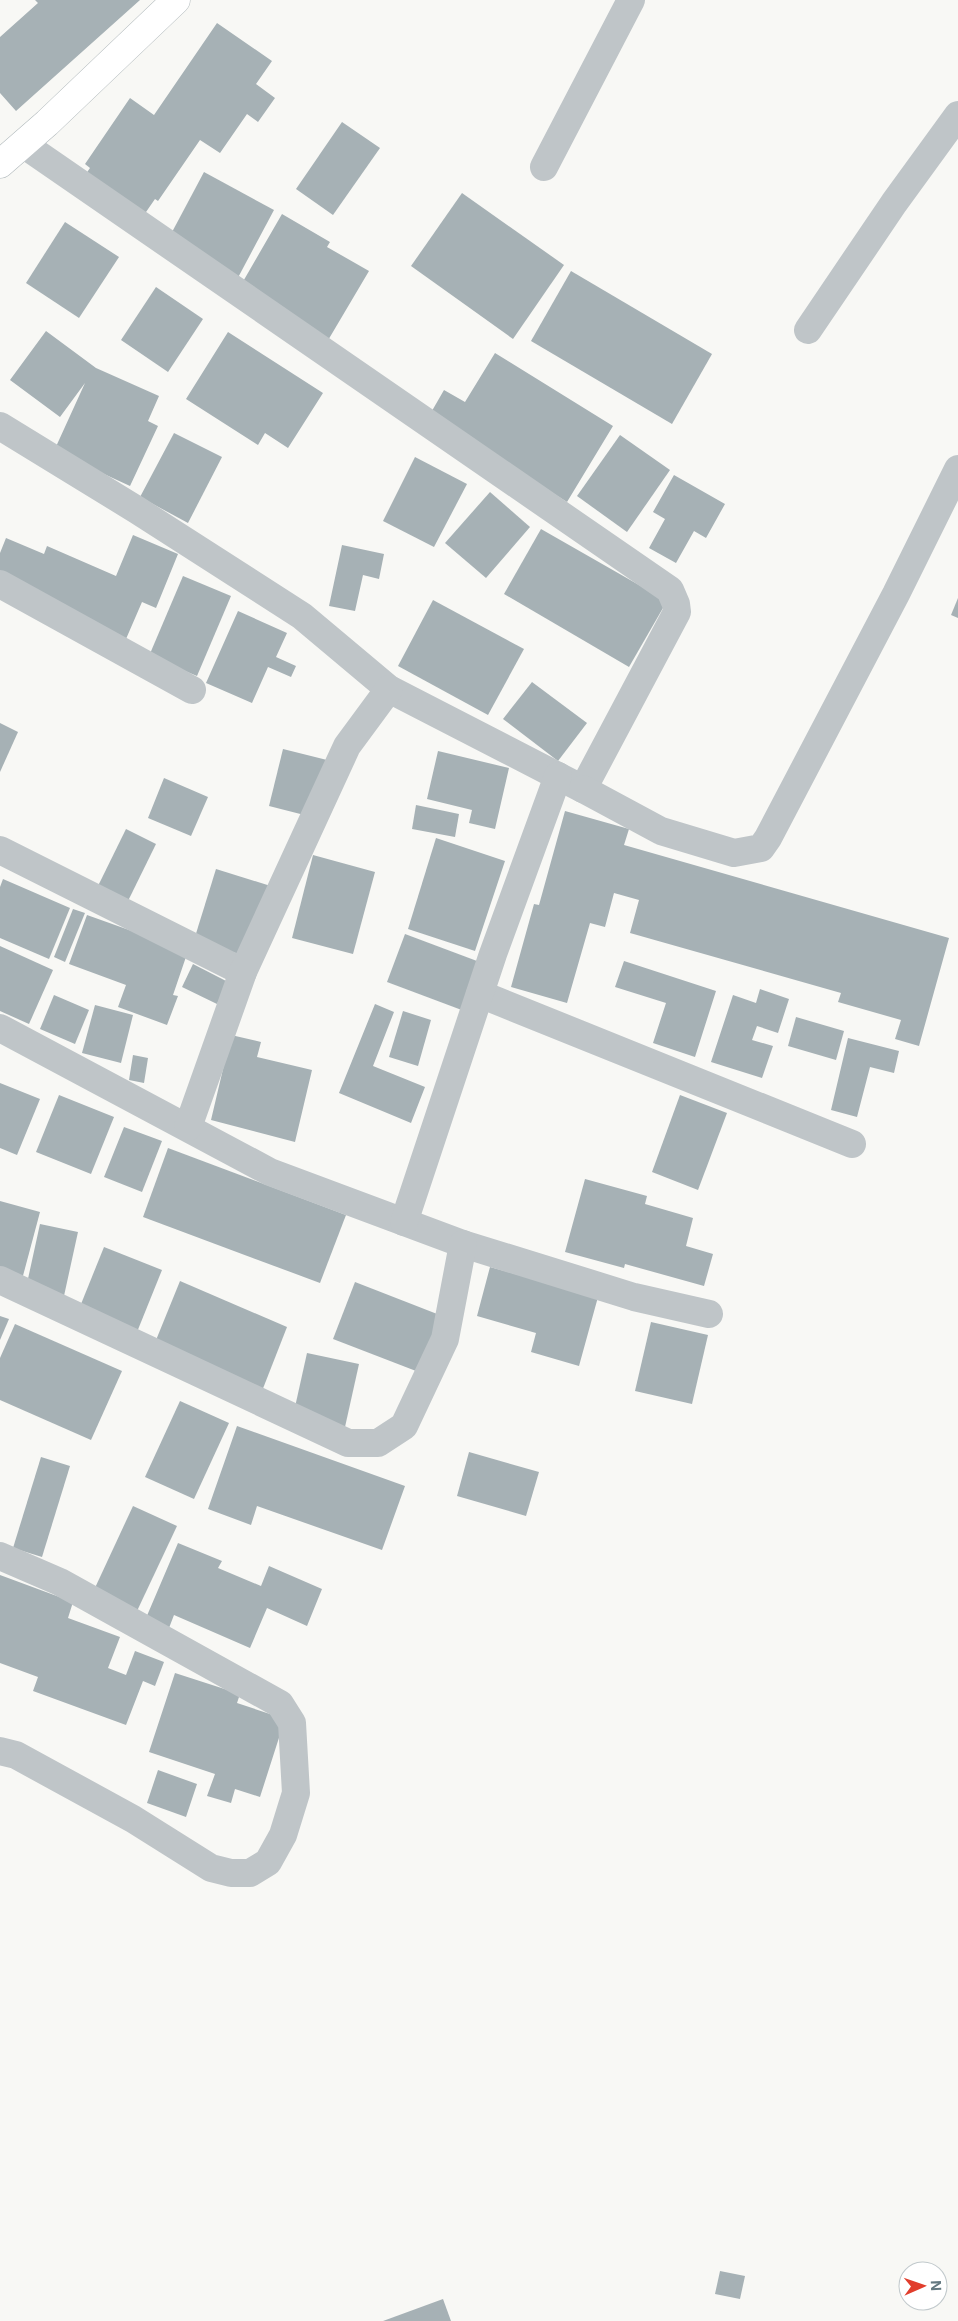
<svg xmlns="http://www.w3.org/2000/svg" width="958" height="2321" viewBox="0 0 958 2321" font-family="Inter,sans-serif">
  <style>
    .building { fill: #a6b1b5 }
    .lines { fill: none; stroke-linecap: round; stroke-linejoin: round }
    .secondary-casing { stroke: #b1b9bc; stroke-width: 29 }
    .street { stroke: #bfc5c8; stroke-width: 28 }
    .secondary { stroke: #fff; stroke-width: 28 }
  </style>
  <rect width="100%" height="100%" fill="#f8f8f5"/>
  <!-- building -->
  <g class="building">
    <path d="M35,0H140L16,111L0,93V37L38,3Z"/>
    <path d="M217,23L272,61L256,84L275,98L258,122L247,114L220,153L200,140L158,201L155,199L137,225L79,184L90,168L85,164L130,98L154,115Z"/>
    <path d="M342,122L380,148L333,215L296,189Z"/>
    <path d="M204,172L274,210L233,287L163,249Z"/>
    <path d="M462,193L564,265L513,339L411,266Z"/>
    <path d="M282,214L330,242L327,247L369,271L327,342L241,285Z"/>
    <path d="M65,222L119,257L79,318L26,283Z"/>
    <path d="M571,271L712,354L672,424L531,341Z"/>
    <path d="M156,287L203,319L168,372L121,340Z"/>
    <path d="M46,331L96,368L159,396L148,421L158,426L130,486L54,451L85,383L60,417L10,380Z"/>
    <path d="M228,332L323,393L288,448L265,433L258,445L186,399Z"/>
    <path d="M495,353L613,426L567,502L429,416L444,390L465,402Z"/>
    <path d="M174,433L222,457L188,523L140,497Z"/>
    <path d="M620,435L670,470L627,532L577,496Z"/>
    <path d="M415,457L467,484L434,547L383,521Z"/>
    <path d="M674,475L725,504L706,538L694,531L676,563L649,548L665,519L653,512Z"/>
    <path d="M490,492L530,527L486,578L445,543Z"/>
    <path d="M541,529L667,601L629,667L504,594Z"/>
    <path d="M133,535L178,554L156,608L142,602L126,639L0,585V553L6,538L44,554L47,546L116,576Z"/>
    <path d="M342,545L384,554L379,579L363,575L355,611L329,606Z"/>
    <path d="M183,576L231,596L197,676L149,656Z"/>
    <path d="M958,598V618L951,615Z"/>
    <path d="M433,600L524,649L488,715L398,666Z"/>
    <path d="M238,611L287,633L276,657L296,666L291,677L268,667L252,703L206,683Z"/>
    <path d="M532,682L587,723L558,761L503,719Z"/>
    <path d="M0,723L18,732L0,772Z"/>
    <path d="M283,749L335,762L320,819L269,806Z"/>
    <path d="M438,751L509,768L495,829L469,823L472,810L427,799Z"/>
    <path d="M164,778L208,797L191,836L148,818Z"/>
    <path d="M416,805L459,814L455,837L412,829Z"/>
    <path d="M565,811L629,829L624,845L949,938L919,1046L895,1039L901,1020L838,1002L841,993L630,933L639,900L614,893L605,927L590,923L567,1003L511,987L534,904L539,905Z"/>
    <path d="M126,829L156,844L127,903L97,888Z"/>
    <path d="M436,838L505,861L475,951L408,929Z"/>
    <path d="M313,855L375,872L353,954L292,938Z"/>
    <path d="M216,869L277,888L255,959L194,940Z"/>
    <path d="M3,879L70,908L49,959L0,938V887Z"/>
    <path d="M73,909L85,913L65,962L54,957Z"/>
    <path d="M87,915L188,951L173,995L178,996L167,1025L118,1007L126,985L69,964Z"/>
    <path d="M405,934L485,964L467,1012L387,982Z"/>
    <path d="M0,946L53,970L29,1024L0,1011Z"/>
    <path d="M624,961L716,991L695,1057L653,1043L666,1003L615,987Z"/>
    <path d="M193,964L228,982L217,1004L182,987Z"/>
    <path d="M760,989L789,999L778,1033L757,1026L752,1040L773,1046L762,1078L711,1062L733,995L756,1003Z"/>
    <path d="M54,995L89,1010L75,1044L40,1029Z"/>
    <path d="M375,1004L394,1012L373,1066L425,1087L411,1123L339,1093Z"/>
    <path d="M95,1005L133,1015L121,1063L82,1053Z"/>
    <path d="M403,1011L431,1020L418,1066L389,1057Z"/>
    <path d="M796,1017L844,1031L836,1060L788,1046Z"/>
    <path d="M231,1035L261,1042L257,1057L312,1070L295,1142L211,1120Z"/>
    <path d="M848,1038L899,1051L894,1073L870,1067L857,1117L831,1110Z"/>
    <path d="M133,1055L148,1058L144,1083L129,1080Z"/>
    <path d="M0,1083L40,1099L17,1155L0,1148Z"/>
    <path d="M59,1095L114,1117L91,1174L36,1152Z"/>
    <path d="M680,1095L727,1113L698,1190L652,1172Z"/>
    <path d="M124,1127L162,1141L142,1192L104,1177Z"/>
    <path d="M168,1148L346,1215L320,1283L143,1217Z"/>
    <path d="M585,1179L647,1196L645,1204L693,1218L686,1246L713,1254L704,1286L625,1264L624,1268L565,1252Z"/>
    <path d="M0,1201L40,1212L20,1287L0,1282Z"/>
    <path d="M40,1224L78,1232L62,1305L24,1297Z"/>
    <path d="M104,1247L162,1270L135,1337L77,1314Z"/>
    <path d="M490,1267L598,1297L579,1366L531,1352L536,1333L477,1316Z"/>
    <path d="M180,1281L287,1327L262,1391L152,1350Z"/>
    <path d="M355,1282L450,1319L429,1376L333,1339Z"/>
    <path d="M0,1316L9,1319L0,1340Z"/>
    <path d="M651,1322L708,1335L692,1404L635,1391Z"/>
    <path d="M15,1324L122,1371L91,1440L0,1400V1358Z"/>
    <path d="M307,1353L359,1364L345,1427L293,1416Z"/>
    <path d="M180,1401L229,1423L194,1499L145,1477Z"/>
    <path d="M237,1426L405,1486L382,1550L257,1506L251,1525L208,1509Z"/>
    <path d="M469,1452L539,1472L526,1516L457,1496Z"/>
    <path d="M41,1457L70,1466L42,1557L13,1548Z"/>
    <path d="M133,1506L177,1526L137,1611L94,1590Z"/>
    <path d="M178,1543L222,1561L218,1568L261,1586L269,1566L322,1589L307,1626L267,1608L250,1648L174,1615L169,1628L146,1618Z"/>
    <path d="M0,1575L73,1602L68,1618L120,1637L108,1668L126,1675L135,1651L164,1662L155,1686L143,1681L126,1725L33,1691L38,1677L0,1663Z"/>
    <path d="M175,1673L240,1694L237,1703L285,1719L260,1797L235,1789L231,1803L207,1796L215,1774L149,1752Z"/>
    <path d="M158,1770L197,1784L186,1817L147,1803Z"/>
    <path d="M720,2271L745,2276L740,2299L715,2294Z"/>
    <path d="M443,2299L451,2321H383Z"/>
  </g>
  <g class="lines">
    <defs>
      <path id="secondary" d="M0,164L47,123L176,0"/>
    </defs>
    <!-- secondary casing -->
    <use href="#secondary" class="secondary-casing"/>
    <!-- street -->
    <g class="street">
      <path d="M544,167L631,0"/>
      <path d="M808,330L894,203L958,115"/>
      <path d="M0,426L137,510L302,616L389,689L583,789L677,612L676,604L670,590L23,144"/>
      <path d="M0,584L192,690"/>
      <path d="M583,789L661,831L734,853L761,848L768,838L896,594L958,469"/>
      <path d="M0,850L243,972"/>
      <path d="M480,994L852,1144"/>
      <path d="M0,1028L270,1172L463,1244L634,1297L709,1314"/>
      <path d="M188,1127L243,972L347,746L389,689"/>
      <path d="M404,1222L493,954L558,776"/>
      <path d="M0,1280L348,1443H378L404,1426L445,1339L463,1244"/>
      <path d="M0,1556L60,1582L280,1704L292,1723L296,1793L283,1835L268,1862L250,1873H231L211,1868L133,1819L16,1755L0,1751"/>
    </g>
    <!-- secondary -->
    <use href="#secondary" class="secondary"/>
  </g>
  <!-- north arrow -->
  <g transform="translate(923 2286) rotate(88)"><circle r="24" fill="#ffffff" stroke="#c1c9cc"/>
  <path d="M0-4L9 19L0 12L-9 19Z" fill="#e13d2c"/>
  <text y="-8" font-size="14" font-weight="bold" text-anchor="middle" fill="#637880">N</text>
  </g>
</svg>
